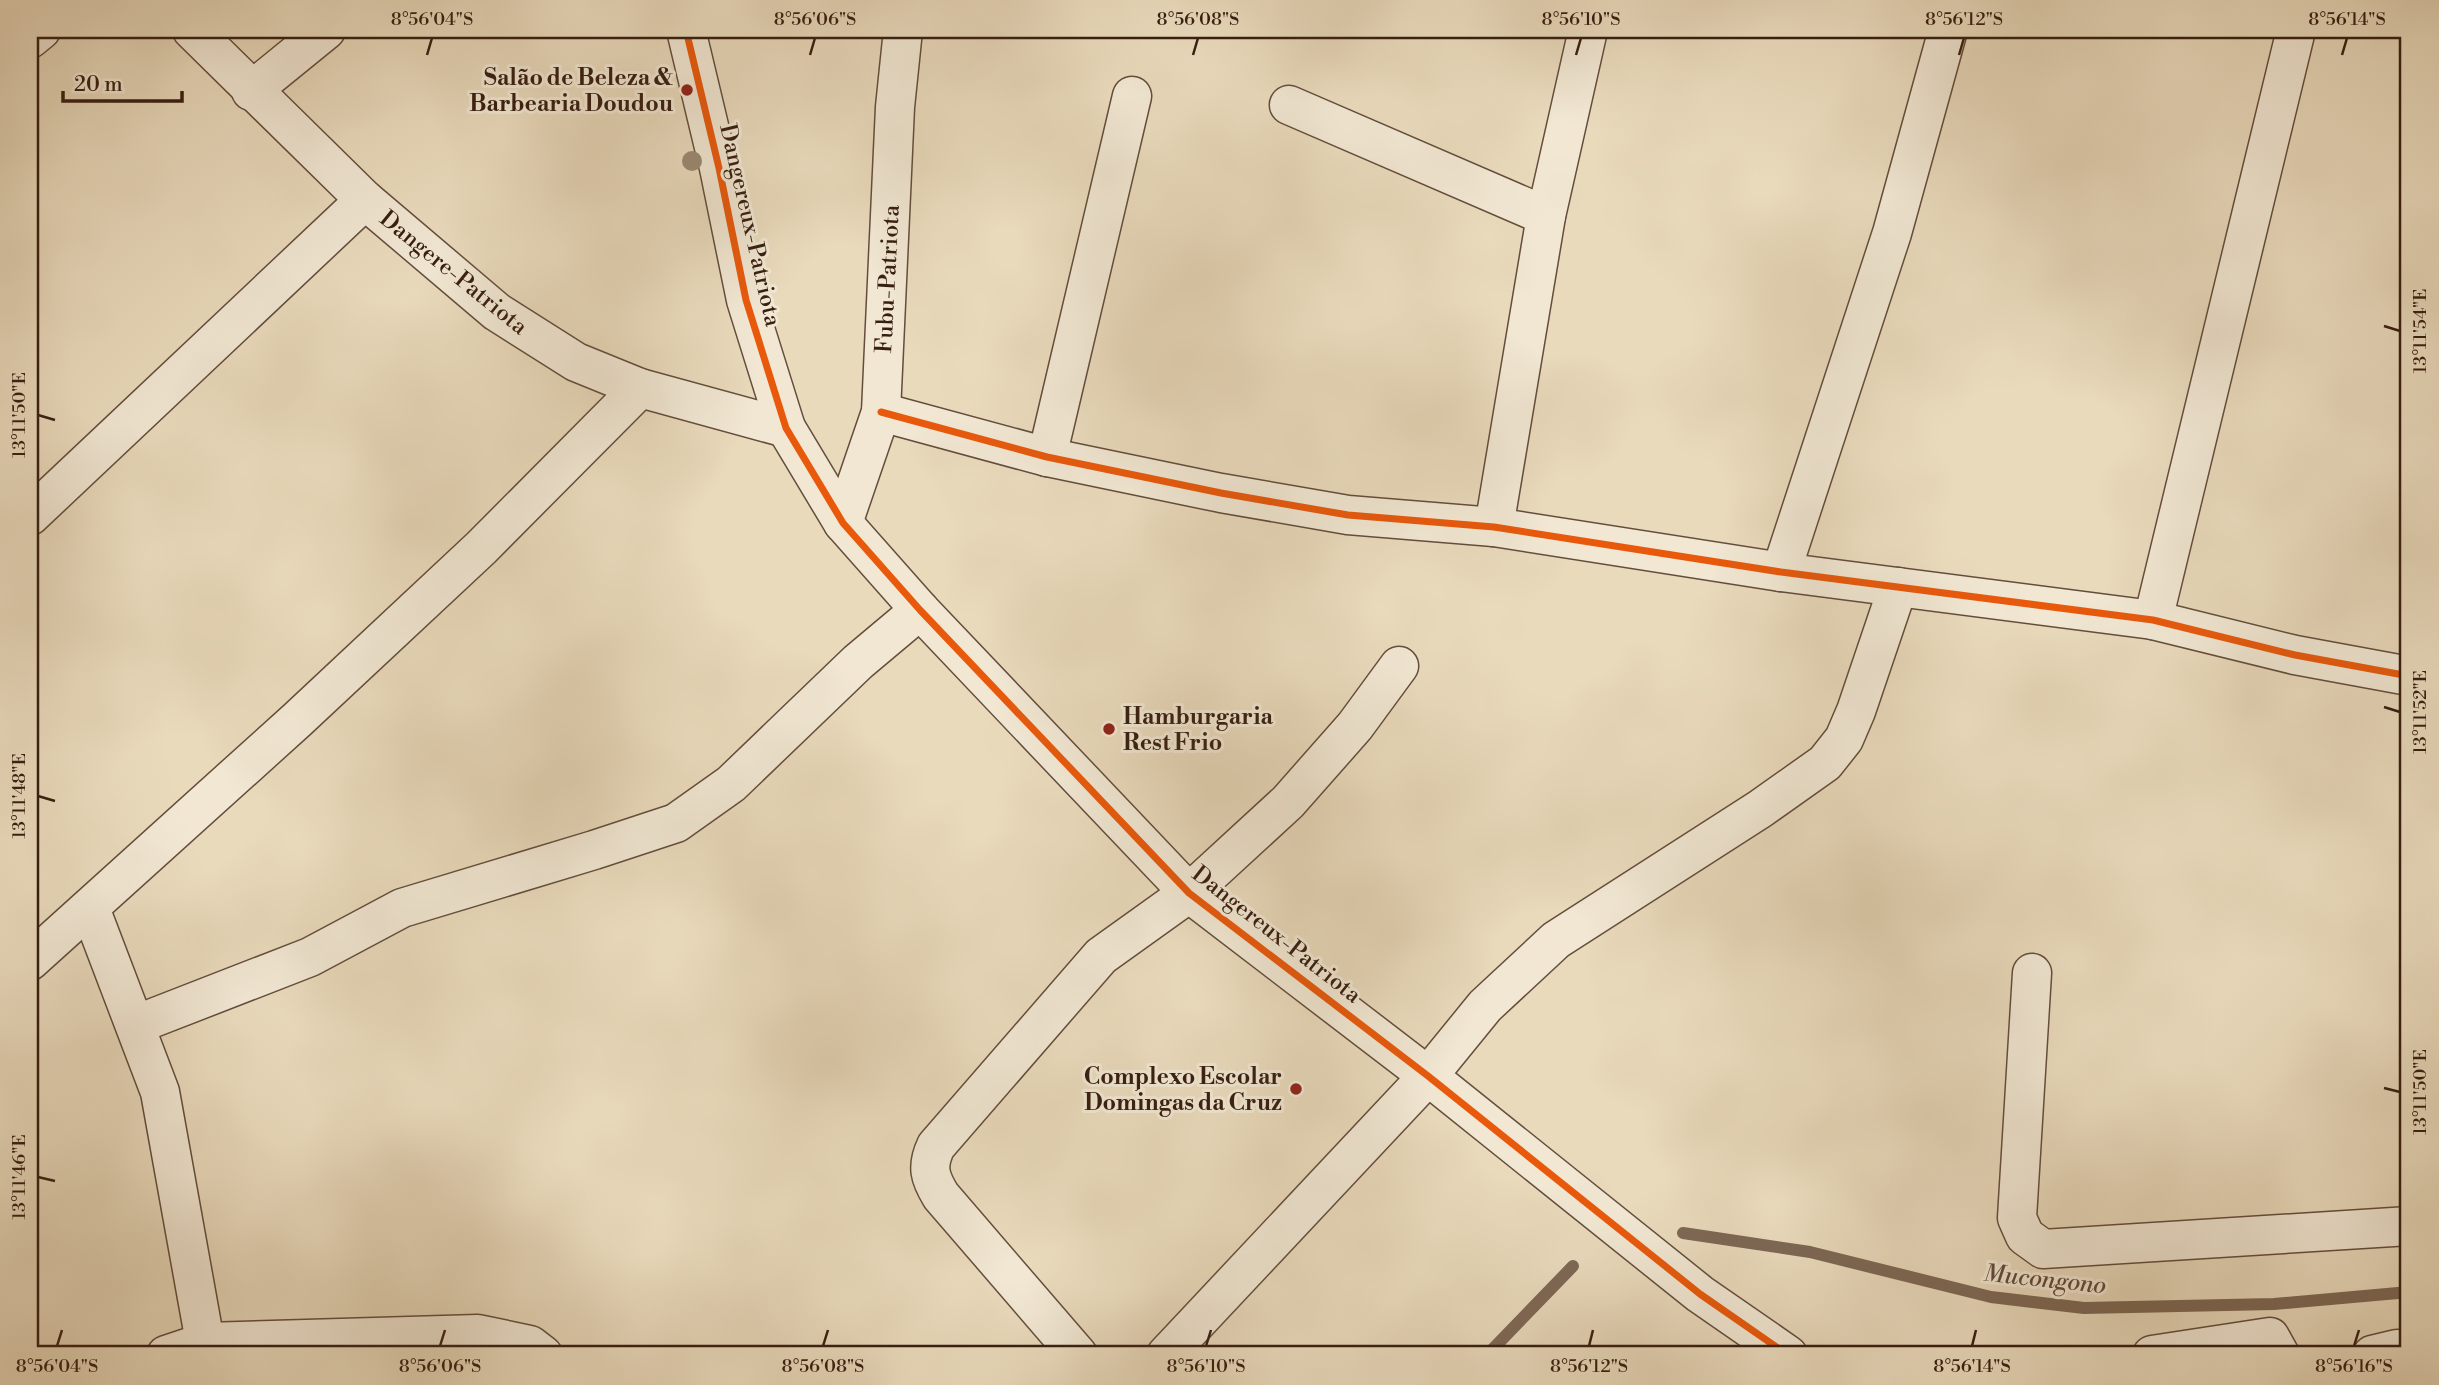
<svg xmlns="http://www.w3.org/2000/svg" width="2439" height="1385" viewBox="0 0 2439 1385" font-family="'Libre Bodoni',serif">
  <style>
    .lines { fill: none; stroke-linecap: round; stroke-linejoin: round }
    .stream { stroke: #7d6855; stroke-width: 12 }
    .minor-casing { stroke: #644d3c; stroke-width: 41 }
    .tertiary-casing { stroke: #644d3c; stroke-width: 41 }
    .minor { stroke: #f1e7d3; stroke-width: 38 }
    .tertiary { stroke: #f1e7d3; stroke-width: 38 }
    .cycleway-casing { stroke: #f1e7d3; stroke-width: 11 }
    .cycleway { stroke: #e8590c; stroke-width: 7 }
    .tree { fill: #9b8871 }
    .ticks { fill: none; stroke: #371e11; stroke-width: 2.5 }
    .poi-dot { fill: #8f2418; stroke: #f1e7d3; stroke-width: 2.5 }
    .labels { text-anchor: middle; stroke-width: 6; stroke-linejoin: round; paint-order: stroke }
    .poi-label { font-size: 23px; font-weight: bold; fill: #371e11; stroke: #f1e7d3; text-anchor: end }
    .street-label { font-size: 23px; fill: #371e11; stroke: #f1e7d3 }
    .water-label { font-size: 24px; font-style: italic; fill: #604939; stroke: #f1e7d3 }
    .neatline { fill: none; stroke: #371e11; stroke-width: 2.5 }
    .ticks-label { font-size: 18px; text-anchor: middle; fill: #371e11 }
  </style>
  <rect width="100%" height="100%" fill="#e9dabc"/>
  <filter id="stains"><feTurbulence type="fractalNoise" baseFrequency=".00286" numOctaves="4"/><feColorMatrix values="0 0 0 0 .2 0 0 0 0 .09 0 0 0 0 .02 0 0 0 .5 -.17"/></filter>
  <radialGradient id="worn" r=".72"><stop offset=".6" stop-color="#630" stop-opacity="0"/><stop offset="1" stop-color="#630" stop-opacity=".3"/></radialGradient>
  <g class="lines">
    <!-- stream -->
    <g class="stream">
      <path d="M1683,1233L1810,1252L1991,1297L2084,1308L2274,1304L2409,1292"/>
      <path d="M1487,1355L1573,1266"/>
    </g>
    <defs>
      <g id="minor">
        <path d="M192,30L365,200L497,312L576,362L640,388L786,428"/>
        <path d="M30,39L41,30"/>
        <path d="M251,91L326,30"/>
        <path d="M1289,105L1546,216"/>
        <path d="M881,412L1047,457L1221,493L1348,515L1494,527L1781,572L2153,620L2295,655L2409,676"/>
        <path d="M1047,457L1132,96"/>
        <path d="M30,516L365,200"/>
        <path d="M843,523L881,412L895,107L903,30"/>
        <path d="M1494,527L1546,216L1588,30"/>
        <path d="M1781,572L1892,233L1948,30"/>
        <path d="M2153,620L2296,30"/>
        <path d="M90,908L160,1092L205,1342L166,1355"/>
        <path d="M30,961L297,720L481,548L640,388"/>
        <path d="M2032,973L2017,1218L2025,1236L2043,1249L2409,1226"/>
        <path d="M135,1025L310,957L402,908L594,850L676,823L731,784L858,662L920,610"/>
        <path d="M205,1342L478,1334L530,1345L543,1355"/>
        <path d="M1078,1355L941,1196C930,1178 926,1167 936,1146L1101,956L1189,893L1288,802L1355,726L1399,666"/>
        <path d="M1166,1355L1428,1076L1485,1006L1556,940L1760,809L1825,763L1844,739L1856,711L1898,587"/>
        <path d="M2152,1355L2270,1337L2280,1355"/>
        <path d="M2372,1355L2397,1349"/>
      </g>
      <path id="tertiary" d="M686,30L719,168L746,300L786,428L843,523L920,610L1189,893L1428,1076L1700,1294L1788,1355"/>
    </defs>
    <!-- minor casing -->
    <use href="#minor" class="minor-casing"/>
    <!-- tertiary casing -->
    <use href="#tertiary" class="tertiary-casing"/>
    <!-- minor -->
    <use href="#minor" class="minor"/>
    <!-- tertiary -->
    <use href="#tertiary" class="tertiary"/>
    <defs>
      <g id="cycleway">
        <path d="M686,30L719,168L746,300L786,428L843,523L920,610L1189,893L1428,1076L1700,1294L1788,1355"/>
        <path d="M881,412L1047,457L1221,493L1348,515L1494,527L1781,572L2153,620L2295,655L2409,676"/>
      </g>
    </defs>
    <!-- cycleway casing -->
    <use href="#cycleway" class="cycleway-casing"/>
    <!-- cycleway -->
    <use href="#cycleway" class="cycleway"/>
  </g>
  <!-- trees -->
  <circle class="tree" cx="692" cy="161" r="10"/>
  <!-- ticks -->
  <path class="ticks" d="M427,55L432,38M810,55L815,38M1193,55L1198,38M1576,55L1581,38M1959,55L1964,38M2342,55L2347,38M2384,326L2400,331M38,415L55,420M2384,707L2400,712M38,796L55,801M2384,1088L2400,1092M38,1177L55,1181M57,1346L62,1330M440,1346L445,1330M823,1346L828,1330M1206,1346L1211,1330M1589,1346L1593,1330M1972,1346L1976,1330M2354,1346L2359,1330"/>
  <!-- markers -->
  <g class="poi-dot">
    <circle cx="687" cy="90" r="7"/>
    <circle cx="1109" cy="729" r="7"/>
    <circle cx="1296" cy="1089" r="7"/>
  </g>
  <g class="labels">
    <!-- poi labels -->
    <g class="poi-label">
      <text x="673" y="85">Salão de Beleza &amp;<tspan x="673" dy="26">Barbearia Doudou</tspan></text>
      <text x="1123" y="724" text-anchor="start">Hamburgaria<tspan x="1123" dy="26">Rest Frio</tspan></text>
      <text x="1282" y="1084">Complexo Escolar<tspan x="1282" dy="26">Domingas da Cruz</tspan></text>
    </g>
    <!-- street labels -->
    <g class="street-label">
      <text transform="translate(751 225) rotate(77)" y="8">Dangereux-Patriota</text>
      <text transform="translate(454 272) rotate(39)" y="8">Dangere-Patriota</text>
      <text transform="translate(887 279) rotate(-87)" y="8">Fubu-Patriota</text>
      <text transform="translate(1277 934) rotate(38)" y="8">Dangereux-Patriota</text>
    </g>
    <!-- water labels -->
    <g class="water-label">
      <text transform="translate(2045 1279) rotate(6)" y="8">Mucongono</text>
    </g>
  </g>
  <!-- margin -->
  <rect width="2439" height="1385" fill="none" stroke="#e9dabc" stroke-width="77"/>
  <!-- scale -->
  <path d="M63 91v10h119v-10" fill="none" stroke="#371e11" stroke-width="3.5"/>
  <text x="74" y="91" font-size="21" fill="#371e11" stroke="#f1e7d3" stroke-width="5" paint-order="stroke">20 m</text>
  <rect x="38" y="38" width="2362" height="1308" class="neatline"/>
  <g class="ticks-label">
    <text x="432" y="25">8°56'04"S</text>
    <text x="815" y="25">8°56'06"S</text>
    <text x="1198" y="25">8°56'08"S</text>
    <text x="1581" y="25">8°56'10"S</text>
    <text x="1964" y="25">8°56'12"S</text>
    <text x="2347" y="25">8°56'14"S</text>
    <text transform="translate(2420 331) rotate(-90)" y="6">13°11'54"E</text>
    <text transform="translate(19 415) rotate(-90)" y="6">13°11'50"E</text>
    <text transform="translate(2420 712) rotate(-90)" y="6">13°11'52"E</text>
    <text transform="translate(19 796) rotate(-90)" y="6">13°11'48"E</text>
    <text transform="translate(2420 1092) rotate(-90)" y="6">13°11'50"E</text>
    <text transform="translate(19 1177) rotate(-90)" y="6">13°11'46"E</text>
    <text x="57" y="1372">8°56'04"S</text>
    <text x="440" y="1372">8°56'06"S</text>
    <text x="823" y="1372">8°56'08"S</text>
    <text x="1206" y="1372">8°56'10"S</text>
    <text x="1589" y="1372">8°56'12"S</text>
    <text x="1972" y="1372">8°56'14"S</text>
    <text x="2354" y="1372">8°56'16"S</text>
  </g>
  <rect width="100%" height="100%" filter="url(#stains)"/>
  <rect width="100%" height="100%" fill="url(#worn)"/>
</svg>
